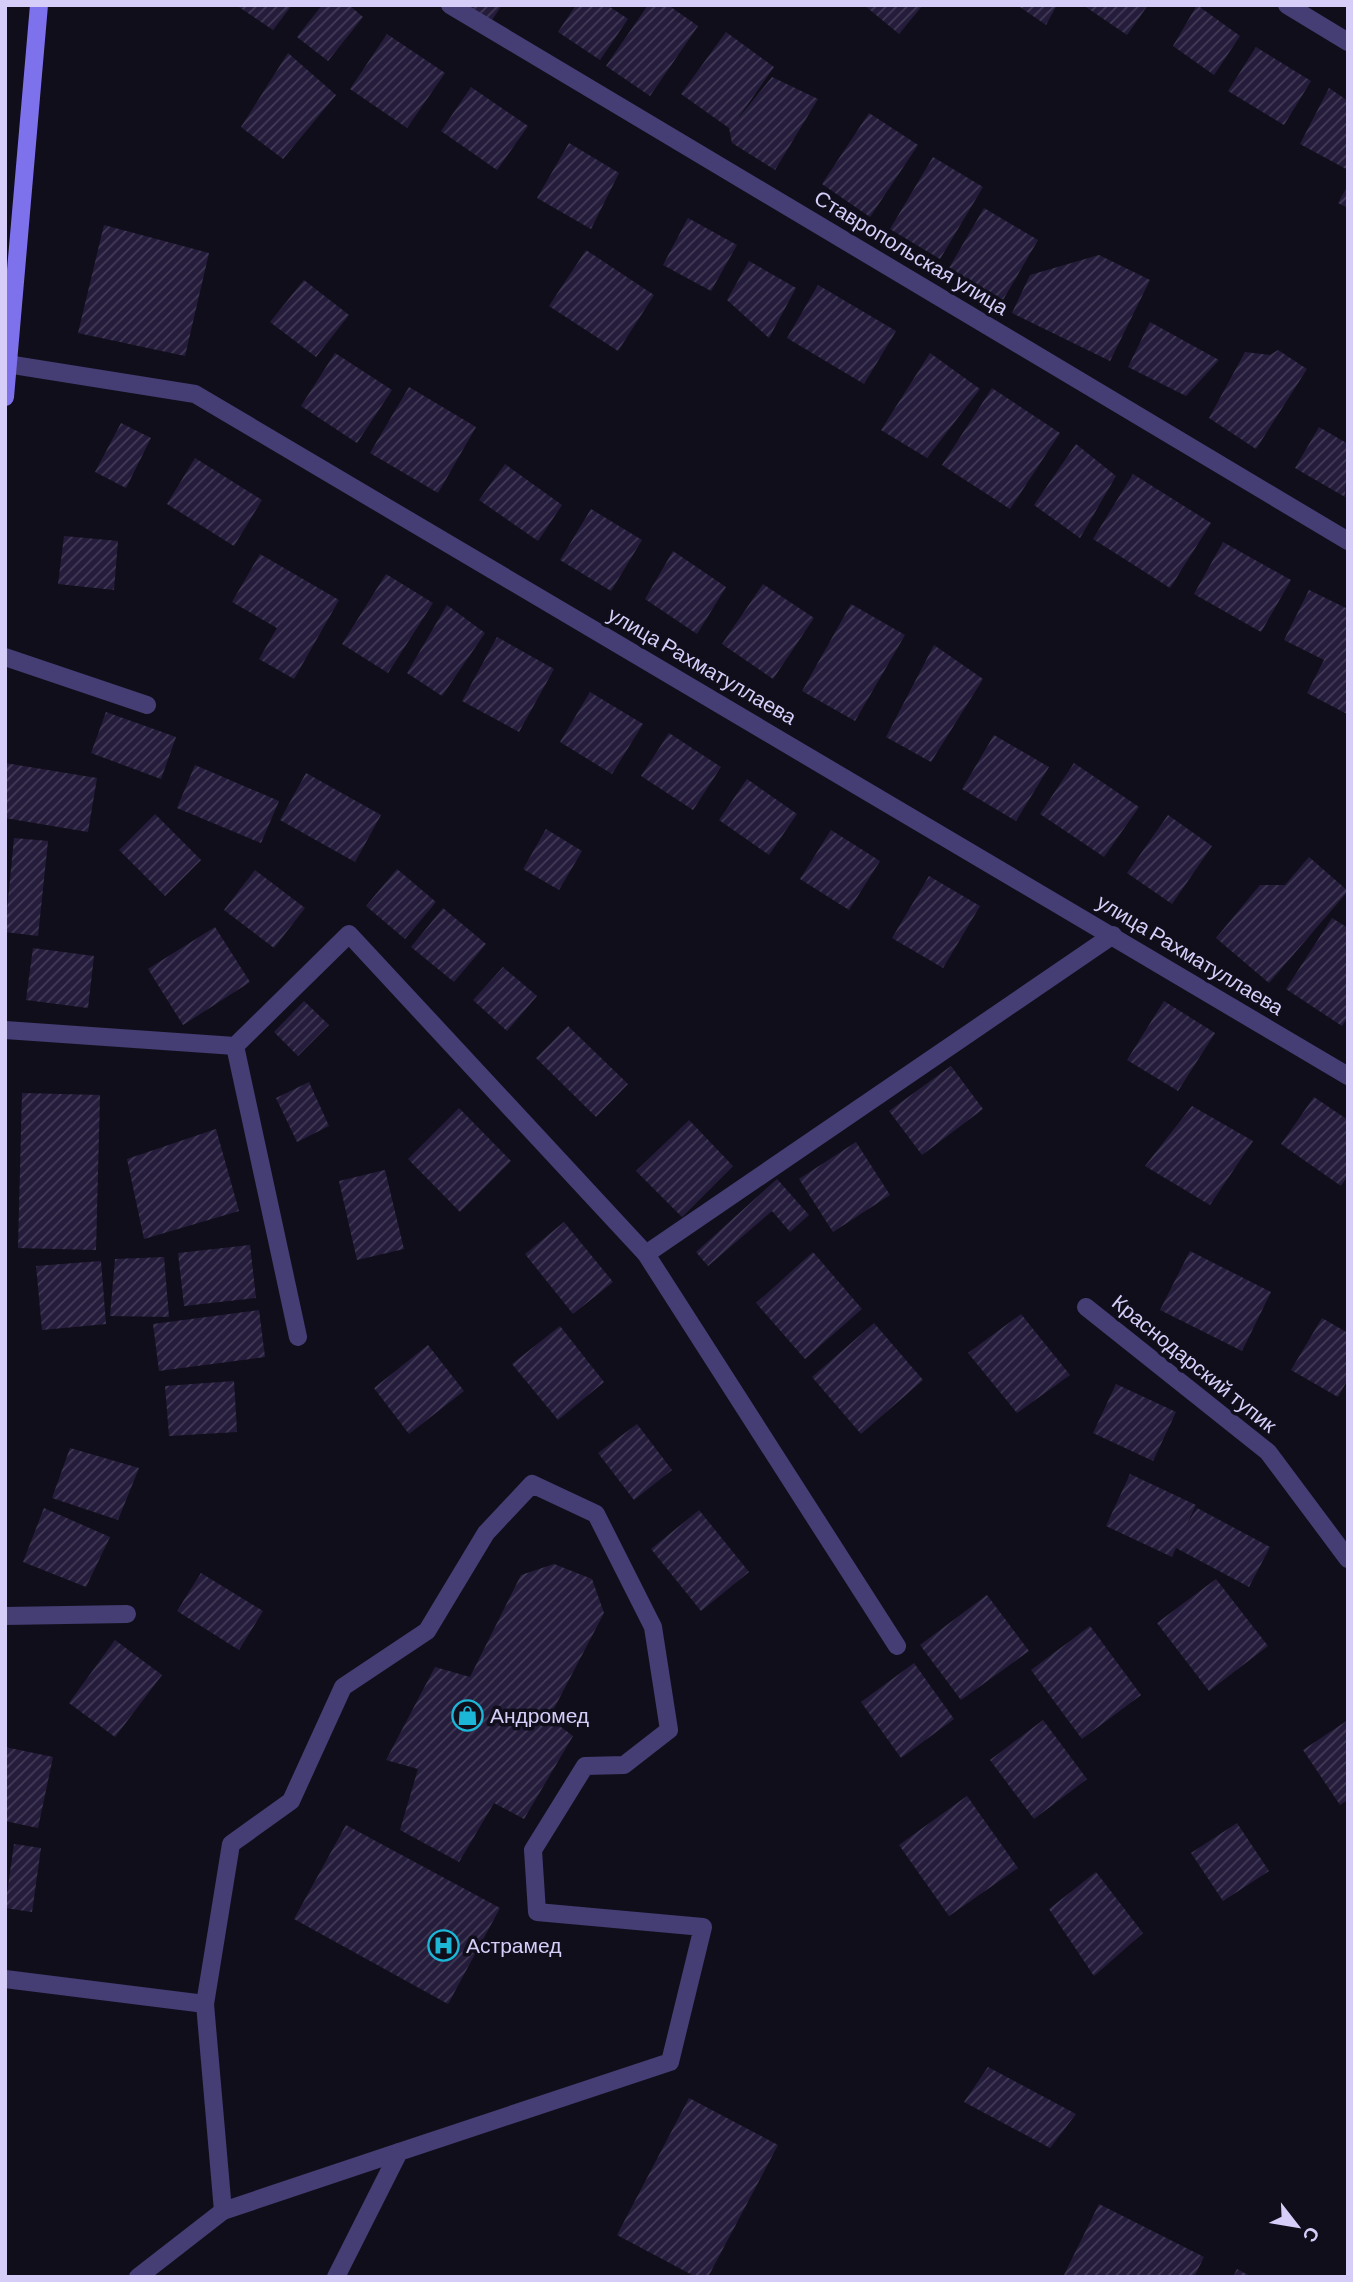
<svg xmlns="http://www.w3.org/2000/svg" width="1353" height="2282" viewBox="0 0 1353 2282" font-family="Barlow,sans-serif">
  <style>
    .building { fill: url(#building-hatch) }
    .lines { fill: none; stroke-linecap: round; stroke-linejoin: round }
    .service { stroke: #443e74; stroke-width: 18 }
    .minor { stroke: #443e74; stroke-width: 18 }
    .secondary { stroke: #7e71ec; stroke-width: 18 }
    .labels { text-anchor: middle; stroke-width: 7; stroke-linejoin: round; paint-order: stroke }
    .street-label { font-size: 21px; fill: #d6cef9; stroke: #110e1b }
    .poi-label { font-size: 21px; fill: #d6cef9; stroke: #110e1b; text-anchor: start }
  </style>
  <defs>
    <pattern id="building-hatch" width="6" height="6" patternUnits="userSpaceOnUse" patternTransform="scale(1.75)"><rect width="6" height="6" fill="#241c3a"/><path d="M-1 1l2-2M0 6l6-6M5 7l2-2" fill="none" stroke="#433c57"/></pattern>
  </defs>
  <rect width="100%" height="100%" fill="#110e1b"/>
  <!-- building -->
  <g class="building">
    <path d="M236,5H292L273,30Z"/>
    <path d="M322,5H349L363,17L328,61L297,37Z"/>
    <path d="M465,5H502L490,23Z"/>
    <path d="M576,5H607L628,19L600,60L558,32Z"/>
    <path d="M648,5H668L698,26L650,96L606,66Z"/>
    <path d="M864,5H923L899,34Z"/>
    <path d="M1017,5H1057L1046,25Z"/>
    <path d="M1083,5H1148L1127,35Z"/>
    <path d="M1197,5L1240,36L1214,75L1173,46Z"/>
    <path d="M726,32L774,67L736,121L772,77L818,99L775,170L732,143L729,128L681,94Z"/>
    <path d="M387,34L445,73L407,128L350,89Z"/>
    <path d="M1256,47L1311,81L1284,125L1228,91Z"/>
    <path d="M288,53L336,95L283,159L241,127Z"/>
    <path d="M471,87L528,126L497,170L441,131Z"/>
    <path d="M1329,88L1348,101V170L1300,144Z"/>
    <path d="M869,113L918,145L870,217L822,184Z"/>
    <path d="M569,143L619,173L591,229L537,198Z"/>
    <path d="M933,157L983,187L940,259L890,229Z"/>
    <path d="M1348,185V208L1338,203Z"/>
    <path d="M984,208L1038,240L1003,300L949,268Z"/>
    <path d="M688,218L737,245L711,291L663,265Z"/>
    <path d="M104,225L209,253L185,356L78,333Z"/>
    <path d="M586,250L654,295L618,351L549,306Z"/>
    <path d="M1099,255L1150,280L1110,361L1012,313L1030,275Z"/>
    <path d="M749,261L796,288L769,338L727,300Z"/>
    <path d="M304,280L349,315L316,357L270,322Z"/>
    <path d="M818,285L896,331L864,384L787,338Z"/>
    <path d="M1150,322L1219,360L1186,396L1128,367Z"/>
    <path d="M1278,350L1307,369L1256,449L1209,418L1245,352L1270,355Z"/>
    <path d="M335,353L392,390L357,443L301,406Z"/>
    <path d="M930,353L980,389L927,458L881,430Z"/>
    <path d="M409,387L476,427L438,493L370,453Z"/>
    <path d="M992,388L1060,433L1010,509L942,465Z"/>
    <path d="M121,423L151,438L126,488L95,472Z"/>
    <path d="M1319,427L1348,444L1345,497L1295,468Z"/>
    <path d="M1076,444L1116,476L1080,538L1034,505Z"/>
    <path d="M195,458L262,500L234,546L167,504Z"/>
    <path d="M505,464L562,505L538,541L479,500Z"/>
    <path d="M1133,474L1211,523L1170,588L1093,539Z"/>
    <path d="M591,509L642,540L611,591L560,560Z"/>
    <path d="M64,536L118,541L114,590L58,584Z"/>
    <path d="M1223,542L1291,580L1261,632L1194,594Z"/>
    <path d="M673,551L726,587L697,634L645,599Z"/>
    <path d="M260,554L339,600L294,679L259,659L277,628L232,602Z"/>
    <path d="M386,574L433,603L388,673L342,644Z"/>
    <path d="M763,584L814,618L773,679L722,644Z"/>
    <path d="M1309,590L1348,609L1347,714L1307,693L1324,660L1284,640Z"/>
    <path d="M851,604L905,635L855,721L802,691Z"/>
    <path d="M447,605L485,633L442,696L407,673Z"/>
    <path d="M497,637L554,669L519,732L462,701Z"/>
    <path d="M934,645L983,679L931,762L886,737Z"/>
    <path d="M590,692L643,724L612,774L560,742Z"/>
    <path d="M106,712L176,737L161,779L91,753Z"/>
    <path d="M669,733L721,767L693,810L641,776Z"/>
    <path d="M994,735L1049,767L1016,821L962,789Z"/>
    <path d="M5,763L97,778L88,832L5,818Z"/>
    <path d="M1074,763L1139,807L1104,857L1040,814Z"/>
    <path d="M195,765L279,801L261,843L177,808Z"/>
    <path d="M306,773L381,815L355,862L280,820Z"/>
    <path d="M747,779L797,814L769,855L719,820Z"/>
    <path d="M155,814L201,860L165,896L119,850Z"/>
    <path d="M1168,815L1212,846L1172,904L1127,873Z"/>
    <path d="M546,829L582,851L559,890L523,869Z"/>
    <path d="M831,830L880,861L849,910L800,879Z"/>
    <path d="M14,838L48,841L38,936L5,932Z"/>
    <path d="M1309,857L1348,891L1269,983L1216,938L1260,885H1285Z"/>
    <path d="M397,869L436,902L405,939L366,906Z"/>
    <path d="M255,870L305,908L274,948L224,910Z"/>
    <path d="M929,876L980,906L943,968L892,938Z"/>
    <path d="M443,908L486,944L454,982L411,947Z"/>
    <path d="M1332,918L1348,928V1017L1342,1026L1286,989Z"/>
    <path d="M215,927L250,982L183,1025L148,969Z"/>
    <path d="M33,948L94,956L88,1008L26,1000Z"/>
    <path d="M503,967L537,996L507,1031L473,1000Z"/>
    <path d="M304,1001L329,1025L298,1056L274,1032Z"/>
    <path d="M1164,1001L1215,1033L1178,1091L1127,1060Z"/>
    <path d="M568,1026L628,1084L596,1117L536,1058Z"/>
    <path d="M951,1066L983,1109L922,1155L889,1111Z"/>
    <path d="M309,1082L329,1126L297,1142L276,1098Z"/>
    <path d="M22,1093L100,1095L96,1250L18,1248Z"/>
    <path d="M1314,1097L1348,1120V1175L1341,1186L1281,1144Z"/>
    <path d="M1192,1106L1253,1141L1210,1205L1145,1166Z"/>
    <path d="M459,1108L511,1161L460,1212L408,1159Z"/>
    <path d="M689,1120L733,1166L682,1217L636,1171Z"/>
    <path d="M216,1129L239,1211L144,1239L127,1159Z"/>
    <path d="M856,1142L890,1195L833,1232L799,1179Z"/>
    <path d="M385,1170L404,1249L357,1260L339,1181Z"/>
    <path d="M777,1179L809,1215L790,1232L772,1211L708,1266L696,1252Z"/>
    <path d="M564,1222L613,1282L573,1314L525,1254Z"/>
    <path d="M250,1245L256,1298L184,1306L178,1253Z"/>
    <path d="M1190,1251L1271,1292L1242,1351L1160,1310Z"/>
    <path d="M813,1252L862,1309L805,1359L756,1303Z"/>
    <path d="M164,1257L169,1317L110,1316L115,1259Z"/>
    <path d="M101,1261L106,1324L42,1330L36,1266Z"/>
    <path d="M259,1310L265,1357L159,1371L153,1324Z"/>
    <path d="M1021,1314L1070,1375L1017,1413L968,1353Z"/>
    <path d="M1322,1318L1348,1333V1379L1338,1397L1291,1370Z"/>
    <path d="M874,1323L923,1380L861,1434L812,1377Z"/>
    <path d="M560,1326L604,1382L558,1420L512,1364Z"/>
    <path d="M428,1345L464,1391L409,1434L374,1388Z"/>
    <path d="M234,1381L237,1432L169,1436L165,1386Z"/>
    <path d="M1116,1384L1176,1412L1153,1461L1093,1433Z"/>
    <path d="M637,1424L672,1470L634,1500L598,1453Z"/>
    <path d="M70,1448L139,1468L118,1520L52,1498Z"/>
    <path d="M1130,1474L1196,1505L1187,1524L1197,1508L1270,1547L1249,1587L1176,1548L1172,1557L1106,1526Z"/>
    <path d="M44,1508L110,1537L86,1587L23,1562Z"/>
    <path d="M699,1510L749,1572L701,1611L651,1549Z"/>
    <path d="M554,1564L592,1579L604,1613L549,1718L573,1736L524,1819L494,1803L459,1862L400,1830L418,1769L386,1760L435,1667L470,1677L521,1575Z"/>
    <path d="M201,1573L263,1611L239,1650L177,1611Z"/>
    <path d="M1216,1579L1268,1646L1209,1691L1157,1623Z"/>
    <path d="M987,1595L1029,1651L961,1700L920,1645Z"/>
    <path d="M1090,1626L1141,1695L1082,1739L1031,1670Z"/>
    <path d="M115,1640L162,1675L115,1737L69,1703Z"/>
    <path d="M914,1663L954,1719L901,1758L861,1702Z"/>
    <path d="M1043,1720L1087,1779L1034,1819L990,1760Z"/>
    <path d="M1348,1720V1800L1340,1805L1303,1750Z"/>
    <path d="M5,1747L53,1757L38,1828L5,1821Z"/>
    <path d="M967,1796L1018,1868L949,1916L899,1845Z"/>
    <path d="M1237,1823L1269,1871L1223,1901L1191,1853Z"/>
    <path d="M346,1825L500,1908L448,2004L294,1919Z"/>
    <path d="M14,1844L41,1848L32,1912L5,1908Z"/>
    <path d="M1096,1872L1143,1933L1094,1976L1049,1909Z"/>
    <path d="M988,2067L1076,2114L1050,2148L964,2102Z"/>
    <path d="M689,2098L778,2145L708,2277H696L617,2235Z"/>
    <path d="M1099,2204L1204,2257L1194,2277H1063Z"/>
    <path d="M1237,2269L1252,2277H1233Z"/>
  </g>
  <g class="lines">
    <!-- service -->
    <g class="service">
      <path d="M5,657L147,705"/>
      <path d="M235,1046L298,1337"/>
      <path d="M5,1616L127,1614"/>
      <path d="M5,1979L205,2004"/>
      <path d="M223,2211L205,2004L231,1844L291,1801L343,1687L427,1631L486,1533L532,1484L596,1514L653,1627L669,1730L624,1765L585,1766L533,1850L537,1912L703,1927L670,2062L399,2152L336,2277"/>
      <path d="M138,2277L223,2211L399,2152"/>
    </g>
    <!-- minor -->
    <g class="minor">
      <path d="M450,5L1348,541"/>
      <path d="M1287,5L1348,42"/>
      <path d="M7,364L195,394L1348,1076"/>
      <path d="M5,1030L235,1046L349,934L646,1254L897,1646"/>
      <path d="M646,1254L1113,935"/>
      <path d="M1086,1307L1268,1452L1348,1559"/>
    </g>
    <!-- secondary -->
    <path class="secondary" d="M5,397L39,5"/>
  </g>
  <!-- icons -->
  <defs>
    <symbol id="shop-ring" viewBox="-11 -11 22 22"><circle r="9.5" fill="#110e1b" stroke="#1cb6d7" stroke-width="1.5"/><path d="M-5-2.5h2.3a2.7 3.5 0 0 1 5.4 0H5L5.5 6h-11ZM-1.5-2.5h3a1.5 2.3 0 0 0-3 0Z" fill="#1cb6d7"/></symbol>
    <symbol id="hospital-ring" viewBox="-11 -11 22 22"><circle r="9.5" fill="#110e1b" stroke="#1cb6d7" stroke-width="1.5"/><path d="M-5-5h3v3.5h4V-5h3V5h-3V1.5h-4V5h-3Z" fill="#1cb6d7"/></symbol>
  </defs>
  <g fill-rule="evenodd">
    <use href="#shop-ring" x="450" y="1698" width="35" height="35"/>
    <use href="#hospital-ring" x="426" y="1928" width="35" height="35"/>
  </g>
  <g class="labels">
    <!-- street labels -->
    <g class="street-label">
      <text transform="translate(911 253) rotate(31)" y="7">Ставропольская улица</text>
      <text transform="translate(702 666) rotate(30)" y="7">улица Рахматуллаева</text>
      <text transform="translate(1190 955) rotate(31)" y="7">улица Рахматуллаева</text>
      <text transform="translate(1194 1364) rotate(39)" y="7">Краснодарский тупик</text>
    </g>
    <!-- poi labels -->
    <g class="poi-label">
      <text x="490" y="1723">Андромед</text>
      <text x="466" y="1953">Астрамед</text>
    </g>
  </g>
  <!-- border -->
  <rect width="1353" height="2282" fill="none" stroke="#d6cef9" stroke-width="14"/>
  <!-- north arrow -->
  <g transform="translate(1297 2226) rotate(121)" stroke="#110e1b" stroke-width="5" paint-order="stroke">
  <path d="M0-5L12 26L0 18L-12 26Z" fill="#d6cef9"/>
  <text y="-10" font-size="19" font-weight="bold" text-anchor="middle" fill="#d6cef9">С</text>
  </g>
</svg>
